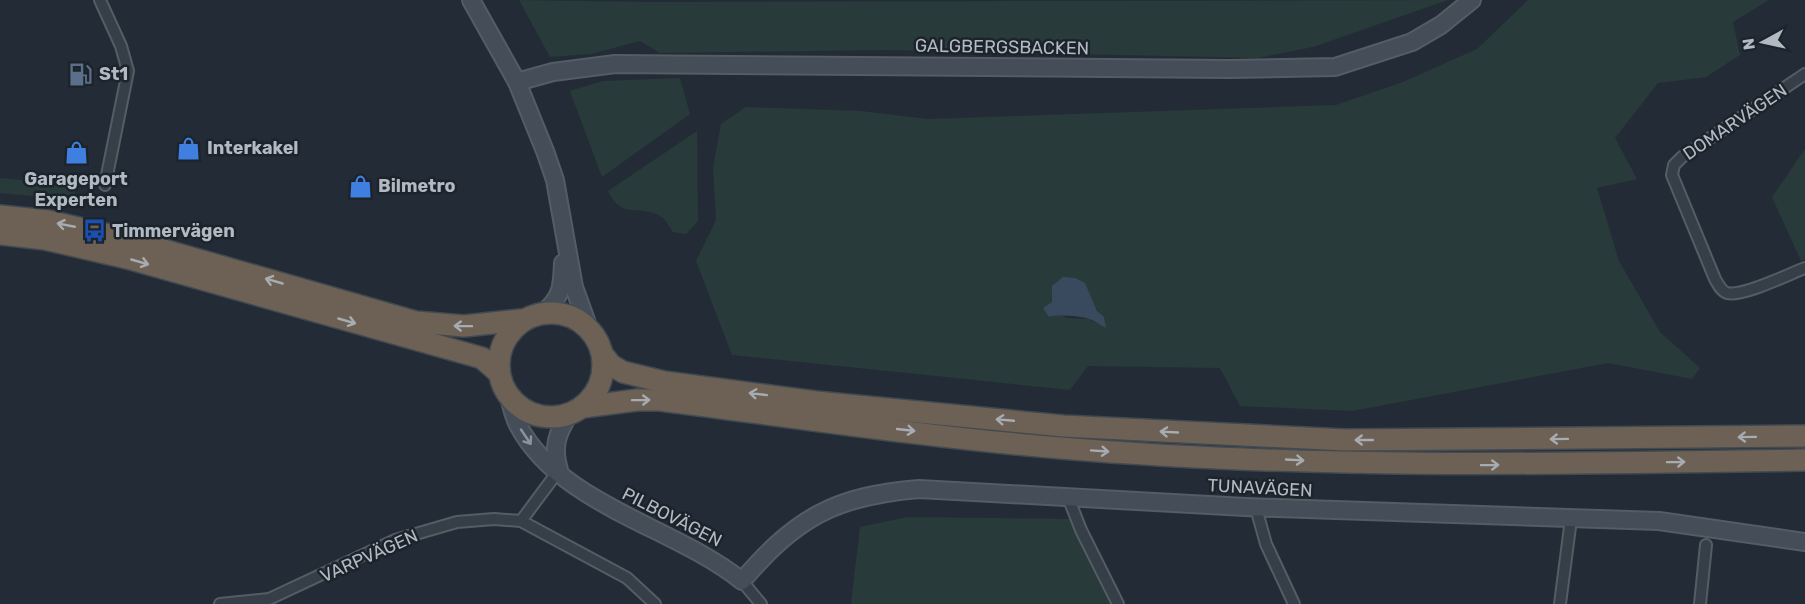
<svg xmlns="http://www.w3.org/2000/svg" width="1805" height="604" viewBox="0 0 1805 604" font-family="Rubik,sans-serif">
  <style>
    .green { fill: #283a39; fill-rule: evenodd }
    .water { fill: #3a4a5e }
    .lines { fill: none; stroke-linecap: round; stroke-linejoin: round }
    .street-casing { stroke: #545c64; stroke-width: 14 }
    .secondary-casing { stroke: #545c64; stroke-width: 20 }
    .highway-casing { stroke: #414951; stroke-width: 24 }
    .street { stroke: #363e47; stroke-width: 10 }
    .secondary { stroke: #454d59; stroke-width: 16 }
    .highway { stroke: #6c6154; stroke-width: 21 }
    .oneway { stroke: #a7acb2 }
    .oneway2 { stroke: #8b939e }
    .labels { text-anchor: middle; stroke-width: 5; stroke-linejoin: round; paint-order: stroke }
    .street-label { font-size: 18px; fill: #b1b9c3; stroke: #1c232b }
    .poi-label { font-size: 18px; font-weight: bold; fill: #b1b9c3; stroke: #1c232b; text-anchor: start }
  </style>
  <rect width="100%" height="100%" fill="#232c36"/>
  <!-- green -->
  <g class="green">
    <path d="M519,0L647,2L1448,0L1313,47L1258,58L885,50L660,53L640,41L591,54L550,57Z"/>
    <path d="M1528,0H1769L1733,22L1740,55L1706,77L1658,83L1615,138L1637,179L1597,188L1619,261L1660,332L1700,368L1692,379L1608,363L1352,411L1240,406L1220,368L1088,366L1070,390L732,355L696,261L716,220L713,168L721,124L746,107L861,111L928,119L1336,105L1403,82L1477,49ZM1052,302L1094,304L1106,328L1089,319L1068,318L1044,308Z"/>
    <path d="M680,78L690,114L602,177L570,91L603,81Z"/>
    <path d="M697,131L698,221L686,234L673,232C670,228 666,220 662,217C639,203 622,221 608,191Z"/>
    <path d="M1805,149V259L1801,261L1772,197Z"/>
    <path d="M0,178L80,185L73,195L65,199L0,193Z"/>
    <path d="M907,517L1069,519L1110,604H851L860,527Z"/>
  </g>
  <!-- water -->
  <path class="water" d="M1063,277L1075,278L1085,283L1097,311L1104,317L1106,328C1101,326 1094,320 1089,319C1081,316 1056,314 1049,317L1043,308L1052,302V286Z"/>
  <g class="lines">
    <defs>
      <g id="street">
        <path d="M100,0L121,46L128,71L105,185"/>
        <path d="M1805,74L1682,157L1674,165L1672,175L1715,279C1718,284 1721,291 1727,293C1743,297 1789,274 1805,268"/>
        <path d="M1068,497L1081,530L1118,604"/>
        <path d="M1256,508L1266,544L1294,604"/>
        <path d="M521,521L559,470"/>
        <path d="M742,581L761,604"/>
        <path d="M220,604L269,599L395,540L457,522L494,519L521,521L627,578L655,604"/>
        <path d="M1560,604L1571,519"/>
        <path d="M1700,604L1706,545"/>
      </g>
      <g id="secondary">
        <path d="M471,0L517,82L545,151L555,180L574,287L588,326"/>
        <path d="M517,82L553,72L615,64L1230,69L1335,67L1412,42L1441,25L1472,0"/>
        <path d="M543,313C562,297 562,287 563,263"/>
        <path d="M508,394C511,404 513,415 518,425C560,505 675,527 742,581C797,517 835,496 919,489L1245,507L1659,521L1805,542"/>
        <path d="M559,470C552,447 557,433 570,413"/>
      </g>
      <g id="highway">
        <path d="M0,216L48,221L118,237L416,322L464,326L521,320"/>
        <path d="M0,234L45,239L127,258L482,358L498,372"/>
        <circle cx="551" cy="365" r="52"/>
        <path d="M603,355L611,365L623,372L664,382L816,402L1063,426L1345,440L1805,436"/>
        <path d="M583,407L637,400H660C794,417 927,437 1061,448C1309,469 1557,464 1805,460"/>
      </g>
    </defs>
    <!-- street casing -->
    <use href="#street" class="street-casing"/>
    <!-- secondary casing -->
    <use href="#secondary" class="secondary-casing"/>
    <!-- highway casing -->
    <use href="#highway" class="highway-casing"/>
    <!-- street -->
    <use href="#street" class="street"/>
    <!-- secondary -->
    <use href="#secondary" class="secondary"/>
    <!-- highway -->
    <use href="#highway" class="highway"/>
  </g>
  <!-- one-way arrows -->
  <defs><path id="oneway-shaft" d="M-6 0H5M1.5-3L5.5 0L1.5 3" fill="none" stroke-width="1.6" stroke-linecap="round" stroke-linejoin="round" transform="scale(1.5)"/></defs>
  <g class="oneway">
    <use href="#oneway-shaft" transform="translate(66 225) rotate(-169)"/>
    <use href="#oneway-shaft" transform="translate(140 262) rotate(16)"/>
    <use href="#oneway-shaft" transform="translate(274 281) rotate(-164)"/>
    <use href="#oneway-shaft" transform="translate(347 321) rotate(16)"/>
    <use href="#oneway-shaft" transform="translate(463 326) rotate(-179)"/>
    <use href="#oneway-shaft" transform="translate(758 394) rotate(-173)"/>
    <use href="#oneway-shaft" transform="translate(641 400) rotate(-1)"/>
    <use href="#oneway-shaft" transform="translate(1005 420) rotate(-175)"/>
    <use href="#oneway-shaft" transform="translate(906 430) rotate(6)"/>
    <use href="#oneway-shaft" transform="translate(1169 432) rotate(-177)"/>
    <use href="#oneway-shaft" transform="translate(1747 437) rotate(179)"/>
    <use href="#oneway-shaft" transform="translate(1559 439) rotate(179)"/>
    <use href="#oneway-shaft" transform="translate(1364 440) rotate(-180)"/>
    <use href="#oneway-shaft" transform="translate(1100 451) rotate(4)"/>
    <use href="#oneway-shaft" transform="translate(1295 460) rotate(3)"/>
    <use href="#oneway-shaft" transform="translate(1676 462) rotate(-1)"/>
    <use href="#oneway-shaft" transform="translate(1490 465) rotate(-1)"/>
  </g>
  <use class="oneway2" href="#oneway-shaft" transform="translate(526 437) rotate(56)"/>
  <!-- icons -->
  <defs>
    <symbol id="fuel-bare" viewBox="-9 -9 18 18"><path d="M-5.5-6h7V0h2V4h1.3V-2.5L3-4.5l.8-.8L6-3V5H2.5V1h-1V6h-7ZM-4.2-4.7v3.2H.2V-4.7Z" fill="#5c6f8a" stroke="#1c232b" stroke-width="2.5" paint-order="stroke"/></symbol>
    <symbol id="shop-bare" viewBox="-9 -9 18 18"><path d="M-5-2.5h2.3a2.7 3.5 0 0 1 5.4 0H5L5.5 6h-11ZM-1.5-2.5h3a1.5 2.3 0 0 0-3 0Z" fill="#3f7fe0" stroke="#1c232b" stroke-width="2.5" paint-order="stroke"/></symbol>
    <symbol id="bus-bare" viewBox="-9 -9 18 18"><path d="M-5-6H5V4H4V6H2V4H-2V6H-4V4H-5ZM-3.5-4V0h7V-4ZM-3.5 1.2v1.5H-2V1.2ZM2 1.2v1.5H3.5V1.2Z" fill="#1a4fb4" stroke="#1c232b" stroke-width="2.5" paint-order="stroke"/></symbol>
  </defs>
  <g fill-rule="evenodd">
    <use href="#fuel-bare" x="64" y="58" width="33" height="33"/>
    <use href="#shop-bare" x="172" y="132" width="33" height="33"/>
    <use href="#shop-bare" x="60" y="136" width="33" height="33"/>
    <use href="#shop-bare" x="344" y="170" width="33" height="33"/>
    <use href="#bus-bare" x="78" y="214" width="33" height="33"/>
  </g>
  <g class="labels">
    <!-- street labels -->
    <g class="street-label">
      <text transform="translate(1002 47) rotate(1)" y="6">GALGBERGSBACKEN</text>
      <text transform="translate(1735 122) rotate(-34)" y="6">DOMARVÄGEN</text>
      <text transform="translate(1260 488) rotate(3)" y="6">TUNAVÄGEN</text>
      <text transform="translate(672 517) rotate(27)" y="6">PILBOVÄGEN</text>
      <text transform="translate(369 556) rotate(-24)" y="6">VARPVÄGEN</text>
    </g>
    <!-- poi labels -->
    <g class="poi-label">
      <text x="99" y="80">St1</text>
      <text x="207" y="154">Interkakel</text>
      <text x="76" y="185" text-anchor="middle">Garageport<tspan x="76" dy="21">Experten</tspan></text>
      <text x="378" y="192">Bilmetro</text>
      <text x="112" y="237">Timmervägen</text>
    </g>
  </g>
  <!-- north arrow -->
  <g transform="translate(1763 42) rotate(262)" stroke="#1c232b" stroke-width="4.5" paint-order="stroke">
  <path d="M0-4.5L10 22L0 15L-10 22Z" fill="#b1b9c3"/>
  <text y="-9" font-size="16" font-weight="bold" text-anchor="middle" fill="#b1b9c3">N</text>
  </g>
</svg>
